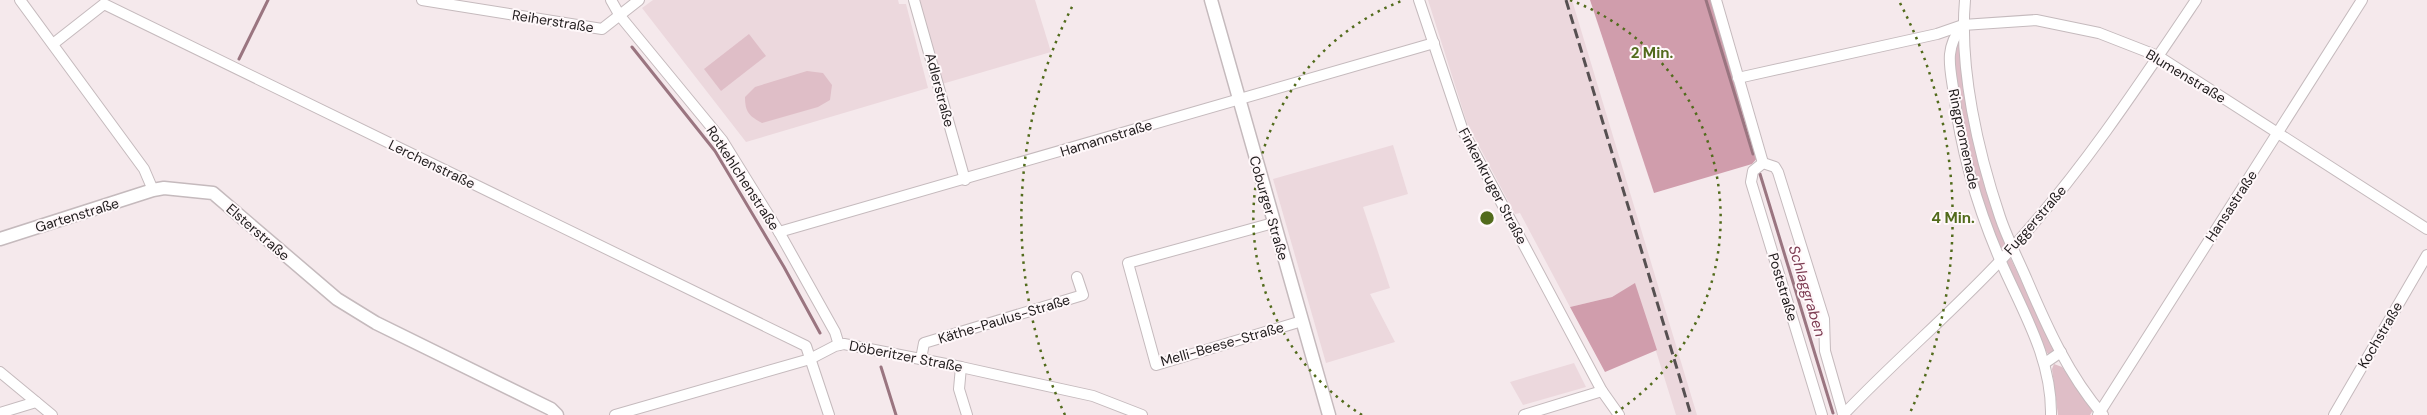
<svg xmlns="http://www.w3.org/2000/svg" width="2427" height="415" viewBox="0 0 2427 415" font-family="'DM Sans',sans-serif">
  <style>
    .built { fill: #ecd8dd }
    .green { fill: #dfbec7 }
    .forest { fill: #d09dac }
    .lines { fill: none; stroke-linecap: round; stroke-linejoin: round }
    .stream { stroke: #9a7580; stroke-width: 3 }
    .minor-casing { stroke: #c5babd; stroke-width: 12 }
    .tertiary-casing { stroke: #c5babd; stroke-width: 15 }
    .minor { stroke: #fff; stroke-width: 10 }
    .tertiary { stroke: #fff; stroke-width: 12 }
    .rail { stroke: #565051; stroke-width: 3; stroke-dasharray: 10 5; stroke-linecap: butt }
    .ring { fill: none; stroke: #526b1c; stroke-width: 2.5; stroke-dasharray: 2.5 5 }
    .labels { text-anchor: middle; stroke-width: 4; stroke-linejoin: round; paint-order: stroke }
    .street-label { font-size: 14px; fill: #1f1b1c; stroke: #fff8fa }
    .water-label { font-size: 15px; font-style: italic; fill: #7e3d53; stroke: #fff8fa }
    .centre { fill: #526b1c; stroke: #fff8fa; stroke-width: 2.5 }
    .ring-label { font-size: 15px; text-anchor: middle; font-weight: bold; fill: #526b1c; stroke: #fff8fa; stroke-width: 4; stroke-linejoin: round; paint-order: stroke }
  </style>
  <rect width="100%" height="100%" fill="#f5e9ec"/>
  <!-- built -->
  <g class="built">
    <path d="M653,0H898L899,4H906L928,88L746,142L642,8Z"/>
    <path d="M919,0H1035L1051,52L942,84Z"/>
    <path d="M1428,0H1572L1697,415H1676L1635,284L1612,297L1570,307L1520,213L1515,214L1467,123Z"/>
    <path d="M1393,145L1408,194L1363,207L1390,288L1370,294L1395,342L1326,363L1273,179Z"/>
    <path d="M1574,363L1586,387L1523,405L1510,382Z"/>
  </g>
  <!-- green -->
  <g class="green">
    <path d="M749,34L766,56L721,91L704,69Z"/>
    <path d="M1958,40L1961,42L2005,246L2003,251H2000C1981,201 1966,151 1959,98C1956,77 1952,60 1958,40Z"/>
    <path d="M807,71L823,73L832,85L830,100L818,107L762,123C749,116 745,112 745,97L755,87Z"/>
    <path d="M2007,258L2011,259L2055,352L2050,355L2047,353L2004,263Z"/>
    <path d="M2054,364L2062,367L2093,410L2090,415H2058L2052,369Z"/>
  </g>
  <!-- forest -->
  <g class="forest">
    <path d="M1590,0H1713L1759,156L1752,164L1654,193Z"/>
    <path d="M1635,283L1657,350L1605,372L1570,307L1612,297Z"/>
  </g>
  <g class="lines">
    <!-- stream -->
    <g class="stream">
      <path d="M1706,0L1753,154"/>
      <path d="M632,47L715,151L784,267L820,333"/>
      <path d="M239,59L268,0"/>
      <path d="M1760,174L1833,413"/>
      <path d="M881,367L896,415"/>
    </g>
    <defs>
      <g id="minor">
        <path d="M20,0L144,169L153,190"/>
        <path d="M422,0L602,29L639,0"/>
        <path d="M611,0L620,16L722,140L779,232L835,332L839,345"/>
        <path d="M914,0L965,180"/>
        <path d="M1419,0L1463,131L1602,391L1619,415"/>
        <path d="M1716,0L1763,163"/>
        <path d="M1965,0C1959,69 1978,152 2000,217C2007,238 2018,259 2027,280C2047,327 2069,376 2103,415"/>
        <path d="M1962,26C1944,49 1950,67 1954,94C1961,152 1978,209 2001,262C2023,312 2052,359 2051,415"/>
        <path d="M53,44L104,4L806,346L829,415"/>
        <path d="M1738,78L1937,34L1963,25L2036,20L2099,33L2158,56L2427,229"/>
        <path d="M1273,223L1128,263L1156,365L1302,321"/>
        <path d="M779,232L1434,43"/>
        <path d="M921,359L924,343L1083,295L1077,277"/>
        <path d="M2045,363L2061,352"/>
        <path d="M961,367L959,389L967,415"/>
        <path d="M0,372L52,415"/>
        <path d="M0,413L36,402"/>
        <path d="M615,415L810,359L835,346L844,344L961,367L1093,396L1142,415"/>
        <path d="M1524,415L1602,391"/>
        <path d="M1822,415L1751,182L1753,171L1763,163L1775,167L1778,172L1824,319L1825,351L1843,414"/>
        <path d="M1843,415C1898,357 1960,306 2013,247C2082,171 2139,85 2196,0"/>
        <path d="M2098,415L2362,0"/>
        <path d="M2334,415L2427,255"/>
      </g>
      <g id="tertiary">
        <path d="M1211,0L1329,415"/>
        <path d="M0,239L153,190L164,188L213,193L337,299L376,323L551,409L557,415"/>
      </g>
    </defs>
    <!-- minor casing -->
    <use href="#minor" class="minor-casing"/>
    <!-- tertiary casing -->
    <use href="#tertiary" class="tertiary-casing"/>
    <!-- minor -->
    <use href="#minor" class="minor"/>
    <!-- tertiary -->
    <use href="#tertiary" class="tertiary"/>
    <!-- rail -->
    <path class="rail" d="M1566,0L1691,415"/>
  </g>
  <!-- distance rings -->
  <g class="ring">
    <path d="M1362 415A233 233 0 0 1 1404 0M1570 0A233 233 0 0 1 1612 415"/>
    <path d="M1065 415A466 466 0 0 1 1074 3M1900 3A466 466 0 0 1 1909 415"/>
  </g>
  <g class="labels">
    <!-- street labels -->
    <g class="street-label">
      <text transform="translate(553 21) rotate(9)" y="5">Reiherstraße</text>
      <text transform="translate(2186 76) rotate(31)" y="5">Blumenstraße</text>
      <text transform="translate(940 90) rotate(75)" y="5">Adlerstraße</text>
      <text transform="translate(1106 138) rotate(-17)" y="5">Hamannstraße</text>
      <text transform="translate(1964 139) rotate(78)" y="5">Ringpromenade</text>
      <text transform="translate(432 164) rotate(26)" y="5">Lerchenstraße</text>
      <text transform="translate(743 178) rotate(57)" y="5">Rotkehlchenstraße</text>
      <text transform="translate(1493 186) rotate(62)" y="5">Finkenkruger Straße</text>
      <text transform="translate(2231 206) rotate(-57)" y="5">Hansastraße</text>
      <text transform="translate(1269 208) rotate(74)" y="5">Coburger Straße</text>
      <text transform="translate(77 215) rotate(-17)" y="5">Gartenstraße</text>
      <text transform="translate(2035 220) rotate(-49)" y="5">Fuggerstraße</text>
      <text transform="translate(258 232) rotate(41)" y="5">Elsterstraße</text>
      <text transform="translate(1783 287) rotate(73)" y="5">Poststraße</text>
      <text transform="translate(1004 319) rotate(-17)" y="5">Käthe-Paulus-Straße</text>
      <text transform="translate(2380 335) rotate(-60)" y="5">Kochstraße</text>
      <text transform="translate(1222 344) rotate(-16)" y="5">Melli-Beese-Straße</text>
      <text transform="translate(906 356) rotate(11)" y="5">Döberitzer Straße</text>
    </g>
    <!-- water labels -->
    <g class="water-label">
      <text transform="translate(1807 291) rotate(73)" y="5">Schlaggraben</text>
    </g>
  </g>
  <circle cx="1487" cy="218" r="8" class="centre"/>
  <g class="ring-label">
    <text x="1652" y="58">2 Min.</text>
    <text x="1953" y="223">4 Min.</text>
  </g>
</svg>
